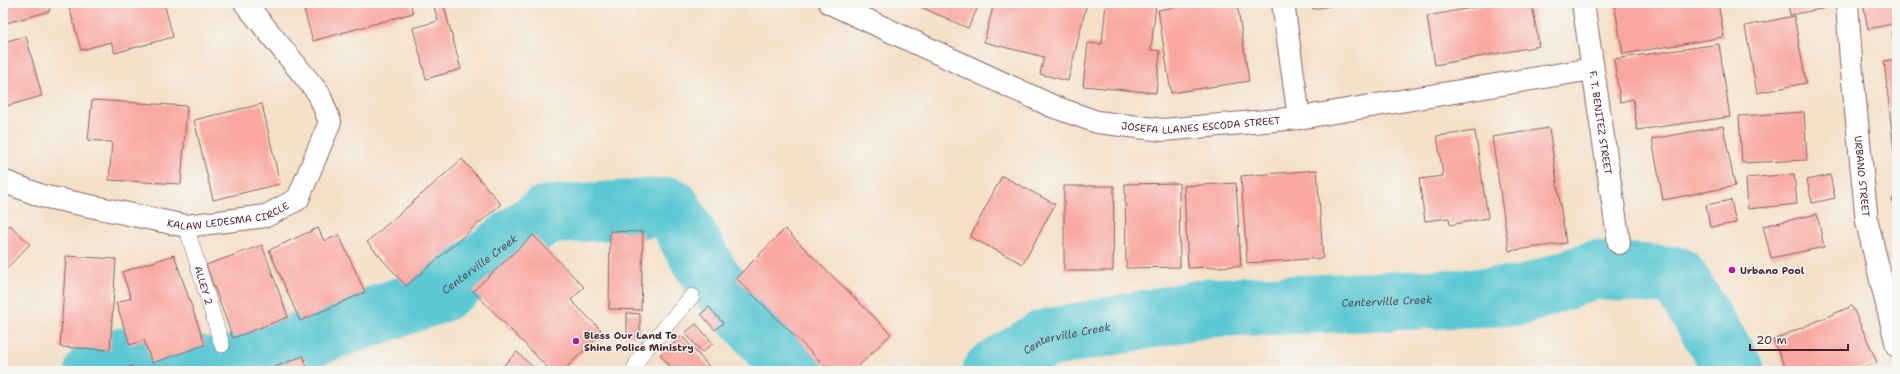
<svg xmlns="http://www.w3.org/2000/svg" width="1900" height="374" viewBox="0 0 1900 374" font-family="'Shantell Sans',sans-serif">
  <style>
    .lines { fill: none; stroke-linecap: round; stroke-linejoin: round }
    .river { stroke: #5bc8d3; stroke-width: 59 }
    .building { fill: #f9a7a1 }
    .service-casing { stroke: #866362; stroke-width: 16 }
    .minor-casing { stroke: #866362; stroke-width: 24 }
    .service { stroke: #fff; stroke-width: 15 }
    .minor { stroke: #fff; stroke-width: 22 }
    .poi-dot { fill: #b5179e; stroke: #f6f6f2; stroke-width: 1.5 }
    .labels { text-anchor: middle; stroke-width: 3; stroke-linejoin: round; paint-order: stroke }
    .street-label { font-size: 10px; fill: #4a1f2b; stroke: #f6f6f2 }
    .poi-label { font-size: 10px; font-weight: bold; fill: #4a1f2b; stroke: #f6f6f2; text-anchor: start }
    .water-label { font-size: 11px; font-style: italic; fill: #4f525d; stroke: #f6f6f2 }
  </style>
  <rect width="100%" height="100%" fill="#f6f6f2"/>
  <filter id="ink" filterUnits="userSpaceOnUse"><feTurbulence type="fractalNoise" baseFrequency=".025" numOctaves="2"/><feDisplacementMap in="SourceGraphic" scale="8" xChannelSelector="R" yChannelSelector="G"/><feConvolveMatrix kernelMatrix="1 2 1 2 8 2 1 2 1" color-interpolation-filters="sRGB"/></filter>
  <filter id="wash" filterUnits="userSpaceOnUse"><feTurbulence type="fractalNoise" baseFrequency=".012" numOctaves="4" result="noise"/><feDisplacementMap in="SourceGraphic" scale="16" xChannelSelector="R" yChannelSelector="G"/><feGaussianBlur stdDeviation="0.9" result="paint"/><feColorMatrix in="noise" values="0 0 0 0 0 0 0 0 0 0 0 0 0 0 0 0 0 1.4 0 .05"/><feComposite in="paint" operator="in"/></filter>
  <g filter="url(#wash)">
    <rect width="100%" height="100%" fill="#f4e0c8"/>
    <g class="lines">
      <!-- river -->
      <g class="river">
        <path id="s1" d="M94,371L123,357L148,368L188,362L217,370L441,293L545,215L671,207L710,276L794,371"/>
        <path id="s2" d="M992,371L1044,339L1206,308L1521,296L1594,270L1677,276L1735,371"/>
      </g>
    </g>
    <g id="blocks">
      <!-- building -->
      <g class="building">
        <path d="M3,3H47L50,11L3,24Z"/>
        <path d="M68,3H164L173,37L115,53L111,42L81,50Z"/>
        <path d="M302,3H410L413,13L313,41Z"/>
        <path d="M433,3H443L461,69L426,79L413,28L438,21Z"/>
        <path d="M912,3H980L968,28Z"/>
        <path d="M994,3H1087L1068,81L1040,74L1044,57L984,42Z"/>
        <path d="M1106,3H1156L1151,50L1160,51L1156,93L1083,86L1088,43L1102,44Z"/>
        <path d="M1200,3H1237L1249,81L1171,93L1158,10Z"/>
        <path d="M1312,3H1342V4L1313,9Z"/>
        <path d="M1499,3H1532L1539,46L1435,65L1427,16Z"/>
        <path d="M1614,3H1718L1724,37L1623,54Z"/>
        <path d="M1788,3H1825L1826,8L1790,15Z"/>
        <path d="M1863,3H1897V23L1868,29Z"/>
        <path d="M1794,16L1806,83L1757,93L1745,26Z"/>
        <path d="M1897,29V52H1896L1892,30Z"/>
        <path d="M26,36L42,96L3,107V42Z"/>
        <path d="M1719,44L1730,117L1637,130L1633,99L1620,102L1614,59Z"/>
        <path d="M1897,59V169H1896L1884,61Z"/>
        <path d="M92,100L187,106L181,184L109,180L112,142L88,140Z"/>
        <path d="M262,104L280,184L213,200L194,120Z"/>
        <path d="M1804,112L1807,160L1742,163L1739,116Z"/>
        <path d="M1723,126L1735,186L1663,200L1652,139Z"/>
        <path d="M1549,128L1566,243L1509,251L1492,137Z"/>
        <path d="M1475,131L1488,218L1450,225L1449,218L1425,221L1419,179L1443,176L1437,136Z"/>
        <path d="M462,159L501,204L406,286L367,242Z"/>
        <path d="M1317,170L1323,258L1247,263L1241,176Z"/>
        <path d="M1794,174L1797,204L1748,209L1746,178Z"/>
        <path d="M1830,175L1835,198L1812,203L1807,180Z"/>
        <path d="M1002,176L1055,204L1023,264L970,237Z"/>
        <path d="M1179,183L1180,267L1126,268L1125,184Z"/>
        <path d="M1236,183L1241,266L1188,268L1184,186Z"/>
        <path d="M1064,186H1114L1113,271H1064Z"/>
        <path d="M1897,197V214H1896L1892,199Z"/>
        <path d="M1731,200L1736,223L1710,227L1706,205Z"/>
        <path d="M1817,214L1824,247L1771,258L1763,226Z"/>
        <path d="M10,225L30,244L3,272V232Z"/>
        <path d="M318,228L324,241L339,235L365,292L300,321L269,250Z"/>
        <path d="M785,229L891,334L854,371H830L736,278Z"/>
        <path d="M610,231L643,232L641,310L609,309Z"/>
        <path d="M533,235L584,287L571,300L603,332L563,371H551L473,291Z"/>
        <path d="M262,245L288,317L233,338L206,265Z"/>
        <path d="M174,255L205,345L152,363L144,340L130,345L116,303L131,298L122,272Z"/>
        <path d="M66,256L116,259L110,350L60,347Z"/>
        <path d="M1852,306L1877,362L1855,371H1787L1773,340Z"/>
        <path d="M709,307L723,323L715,330L701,314Z"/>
        <path d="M627,313L640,314V336H627Z"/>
        <path d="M696,324L713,343L702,352L685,333Z"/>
        <path d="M682,336L713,371H674L660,355Z"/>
        <path d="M517,352L537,371H498Z"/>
        <path d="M303,356L308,371H265Z"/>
        <path d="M132,366L133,371H119Z"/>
      </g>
    </g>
  </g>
  <g filter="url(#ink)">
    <use href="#blocks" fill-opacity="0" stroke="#866362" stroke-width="1"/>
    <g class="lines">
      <defs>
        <g id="service">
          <path id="s3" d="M186,226L222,345"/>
          <path d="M633,371L641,355L692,296"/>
        </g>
        <g id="minor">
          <path id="s4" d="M830,3L1052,106L1097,122L1163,130L1299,118L1592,69"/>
          <path d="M1283,3L1299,118"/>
          <path id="s5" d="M1583,3L1619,243"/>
          <path id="s6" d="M1847,3L1851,61L1867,222L1897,346"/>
          <path id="s7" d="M3,181L42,196L186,226L266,216L298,199L330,122L319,94L245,3"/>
        </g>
      </defs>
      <!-- service casing -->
      <use href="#service" class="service-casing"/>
      <!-- minor casing -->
      <use href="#minor" class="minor-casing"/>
      <!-- service -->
      <use href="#service" class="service"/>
      <!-- minor -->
      <use href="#minor" class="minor"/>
    </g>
  </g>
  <!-- markers -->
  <g class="poi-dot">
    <circle cx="1732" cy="270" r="4"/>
    <circle cx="576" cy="341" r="4"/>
  </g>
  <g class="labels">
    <!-- street labels -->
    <g class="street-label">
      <text dy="4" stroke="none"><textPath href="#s4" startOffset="397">JOSEFA LLANES ESCODA STREET</textPath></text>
      <text dy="4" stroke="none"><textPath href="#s5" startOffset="121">F. T. BENITEZ STREET</textPath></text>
      <text dy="4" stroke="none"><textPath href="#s6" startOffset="174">URBANO STREET</textPath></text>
      <text dy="4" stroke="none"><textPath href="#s7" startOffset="232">KALAW LEDESMA CIRCLE</textPath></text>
      <text dy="4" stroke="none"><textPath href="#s3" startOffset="62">ALLEY 2</textPath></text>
    </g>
    <!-- poi labels -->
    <g class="poi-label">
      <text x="1740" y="274">Urbano Pool</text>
      <text x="584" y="339">Bless Our Land To<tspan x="584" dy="12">Shine Police Ministry</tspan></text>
    </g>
    <!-- water labels -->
    <g class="water-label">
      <text dy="4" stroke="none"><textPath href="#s1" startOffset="415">Centerville Creek</textPath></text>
      <text dy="4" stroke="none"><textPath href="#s2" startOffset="407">Centerville Creek</textPath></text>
      <text dy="4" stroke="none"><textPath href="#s2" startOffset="83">Centerville Creek</textPath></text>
    </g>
  </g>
  <!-- margin -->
  <rect width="1900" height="374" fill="none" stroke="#f6f6f2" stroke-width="16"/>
  <!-- scale -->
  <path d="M1750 344v6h98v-6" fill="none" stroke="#4a1f2b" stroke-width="2"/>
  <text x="1756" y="344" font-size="12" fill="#4a1f2b" stroke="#f6f6f2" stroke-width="3" paint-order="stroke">20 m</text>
</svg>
